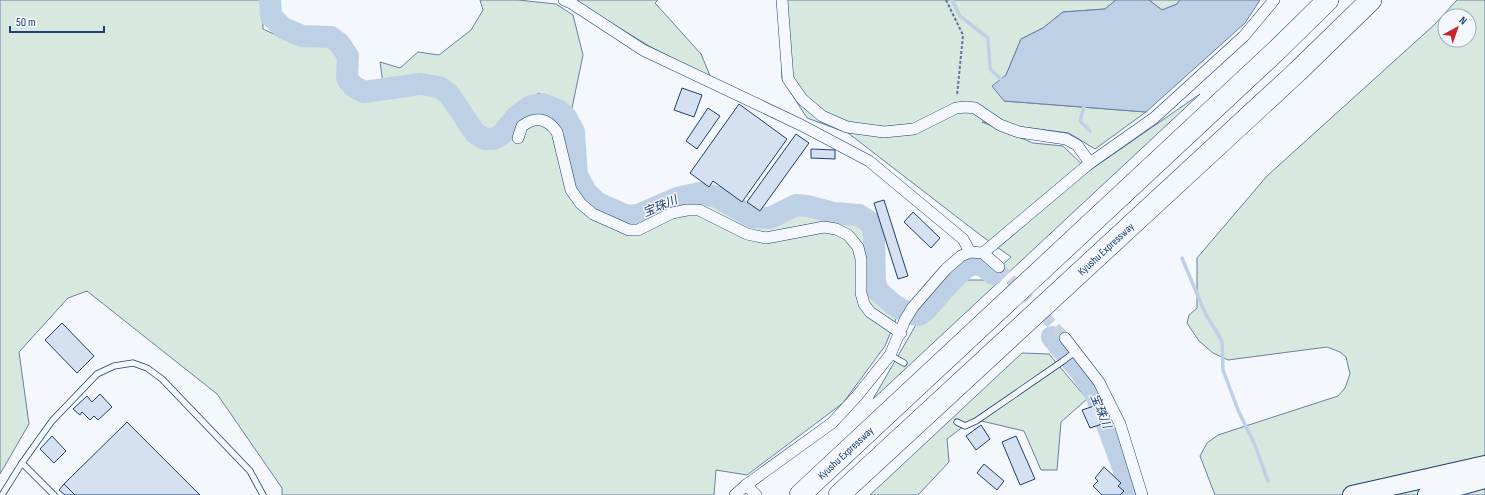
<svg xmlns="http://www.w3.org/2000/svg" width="1485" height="495" viewBox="0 0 1485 495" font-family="'Sofia Sans Condensed','Noto Sans JP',sans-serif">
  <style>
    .green { fill: #d7e8df; stroke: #687fa3; fill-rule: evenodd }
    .water { fill: #bed0e5; stroke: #687fa3 }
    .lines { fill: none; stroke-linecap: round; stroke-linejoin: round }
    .stream { stroke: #bed0e5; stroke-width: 3.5 }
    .river { stroke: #bed0e5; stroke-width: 22 }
    .building { fill: #d5e0f0; stroke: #1d3f73 }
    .minor-tunnel { stroke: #c9d2e0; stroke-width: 11; stroke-dasharray: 11 5.5; stroke-linecap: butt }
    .service-casing { stroke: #1d3f73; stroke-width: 7 }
    .minor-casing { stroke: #1d3f73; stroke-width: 12 }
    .primary-casing { stroke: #1d3f73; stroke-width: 20 }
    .motorway-casing { stroke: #1d3f73; stroke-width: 22 }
    .path { stroke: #5e769c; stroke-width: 2; stroke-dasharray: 3 2; stroke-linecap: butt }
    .service { stroke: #f4f7fb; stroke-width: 5.5 }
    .minor { stroke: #f4f7fb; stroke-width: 11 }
    .primary { stroke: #f4f7fb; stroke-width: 18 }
    .motorway { stroke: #f4f7fb; stroke-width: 21 }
    .labels { text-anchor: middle; stroke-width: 3; stroke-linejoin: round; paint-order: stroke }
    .street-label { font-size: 11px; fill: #1d3f73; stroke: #f4f7fb }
    .water-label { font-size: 12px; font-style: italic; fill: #1d3f73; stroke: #f4f7fb }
  </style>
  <rect width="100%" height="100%" fill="#f4f7fb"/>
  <!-- green -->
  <g class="green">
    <path d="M0,0H263V29L293,43L325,42L340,55L341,88L364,99L411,90L445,96L472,140L485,145L503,141L522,119L533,112H547L562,121L570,134L574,179L585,199L626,219H640L689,199L713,203L752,223L771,222L801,211L833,222H853L867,234L871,290L898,314L885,346L843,403L747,475L716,470L714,495H282V488L217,394L87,291L68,298L19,352L29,424L0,474Z"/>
    <path d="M480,0H518L556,4L573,15L583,55L572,108L539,93L512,109L495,129L479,128L449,86L423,79L383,83L380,62L400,68L418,52L439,55L471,30L483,10Z"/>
    <path d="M574,0H658L655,3L701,54L711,78L649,46Z"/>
    <path d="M780,0H1116L1105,9L1063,12L1043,28L1021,39L1006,75L1004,101L1146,112L1095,149L1069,133L982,122L1033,143L1063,146L1089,171L1200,94L873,399L917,323L967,280H986L1011,257L979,234L848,133L807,118L782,79Z"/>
    <path d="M1149,0H1180L1177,4L1162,10Z"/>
    <path d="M1457,0H1485V495H1215L1200,456L1207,443L1218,435L1338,396L1345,388L1350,374L1346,357L1340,352L1327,347L1228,360L1213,353L1199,341L1187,323L1189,315L1197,308V258L1267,176L1434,25ZM1445,16H1469V40H1445Z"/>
    <path d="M1022,353L1049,354L1087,399L1061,422L1057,470H1041L1024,431L973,419L947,439L949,462L918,495H870Z"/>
  </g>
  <!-- water -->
  <path class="water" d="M1116,0H1149L1162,10L1177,4L1180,0H1260L1245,23L1146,112L1004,101L992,86L1006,75L1021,39L1043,28L1063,12L1105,9Z"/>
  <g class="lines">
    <!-- stream -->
    <g class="stream">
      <path d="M952,0L960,16L988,38L990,69L1003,81"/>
      <path d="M1085,103L1080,121L1090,131"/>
      <path d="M1182,258L1205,313L1222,341L1223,370L1238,410L1255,445L1268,481"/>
    </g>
    <!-- river -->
    <g class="river">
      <path d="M270,0L271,16L283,28L302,36L331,37L339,43L348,56L347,78L353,86L364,92L420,84L439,87L449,94L475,133L485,139H494L502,134L516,117L529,107L542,104L558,110L566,117L574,132L577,175L586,192L598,203L627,216L638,215L677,198L699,193L717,197L752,217L770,218L796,205L808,206L834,213L859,215L871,223L874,234L875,282L878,291L894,305L910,314L919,315L926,310C936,299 962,264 977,264C984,265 988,270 993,274"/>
      <path d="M1052,337L1081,372L1096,395L1128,481L1132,495"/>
    </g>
  </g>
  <!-- building -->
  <g class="building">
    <path d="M682,88L702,95L694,117L674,110Z"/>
    <path d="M739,104L787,139L742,202L713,181L709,187L690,173Z"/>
    <path d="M708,108L720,116L697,149L686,141Z"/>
    <path d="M796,134L809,143L760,211L747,202Z"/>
    <path d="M811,149L835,150V159L811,158Z"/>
    <path d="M884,200L908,276L898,279L874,203Z"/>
    <path d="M913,212L940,238L931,248L904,222Z"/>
    <path d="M62,323L94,356L77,373L45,340Z"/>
    <path d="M100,394L112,407L98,420L94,416L90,420L82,412L80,415L73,409L87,396L92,402Z"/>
    <path d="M1094,406L1102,424L1090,428L1082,410Z"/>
    <path d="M127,422L200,495H75L64,484Z"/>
    <path d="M981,425L990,439L976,450L966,436Z"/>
    <path d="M52,436L66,451L54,463L40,449Z"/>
    <path d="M1016,436L1035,479L1020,485L1002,442Z"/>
    <path d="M984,464L1004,481L997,490L977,473Z"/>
    <path d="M1104,467L1121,483L1118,486L1124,491L1120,495H1102L1093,486L1098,481L1095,478Z"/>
    <path d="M64,484L75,495H65L59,490Z"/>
  </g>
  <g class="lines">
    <!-- minor-tunnel -->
    <path class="minor-tunnel" d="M999,267L1065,338"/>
    <defs>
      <g id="service">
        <path d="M890,355L904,363"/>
        <path d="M957,422L965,426L976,421L1063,361L1076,351"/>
        <path d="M22,463L54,495"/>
        <path d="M2,495L22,463L52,421L97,374L114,366L133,363L147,368L162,379L250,471L263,495"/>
      </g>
      <g id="minor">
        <path d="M564,0L571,3L643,50L801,125L869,161L963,239L970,252"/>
        <path d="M782,0L788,79L802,99L822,116L847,127L884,132L914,129L956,108L966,107L975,108L1000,125L1019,132L1066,139L1077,145L1090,163"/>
        <path d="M518,138L522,126C536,116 547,118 557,132L571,190L581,204L593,214L629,230H638L672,213L687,210H699L747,234L766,238L824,227L836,229L848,235L858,247L861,259V293L864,304L870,312L901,333"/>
        <path d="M983,253L1090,163L1154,118L1244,36L1274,0"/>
        <path d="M1065,338L1099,382L1120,424L1142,495"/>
        <path d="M746,485L756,495"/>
        <path d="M735,495L746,485L832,423L857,396L890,355L905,320L913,307L946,269L961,256L970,252L983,253L999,267"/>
      </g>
      <g id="primary">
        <path d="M1352,495L1485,465"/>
        <path d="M1427,495L1485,479"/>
      </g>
      <g id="motorway">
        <path id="s1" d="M800,495L1276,51L1328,0"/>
        <path id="s2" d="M839,495L1297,72L1371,0"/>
      </g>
    </defs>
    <!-- service casing -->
    <use href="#service" class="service-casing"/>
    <!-- minor casing -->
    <use href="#minor" class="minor-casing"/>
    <!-- primary casing -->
    <use href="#primary" class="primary-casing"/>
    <!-- motorway casing -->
    <use href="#motorway" class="motorway-casing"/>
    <!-- path -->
    <path class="path" d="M946,0L963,35L957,96"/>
    <!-- service -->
    <use href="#service" class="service"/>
    <!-- minor -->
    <use href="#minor" class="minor"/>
    <!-- primary -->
    <use href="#primary" class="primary"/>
    <!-- motorway -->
    <use href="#motorway" class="motorway"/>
  </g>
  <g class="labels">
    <!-- street labels -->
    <g class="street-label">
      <text dy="4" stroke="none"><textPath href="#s2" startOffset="363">Kyushu Expressway</textPath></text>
      <text dy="4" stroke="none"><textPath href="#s1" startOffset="62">Kyushu Expressway</textPath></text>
    </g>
    <!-- water labels -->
    <g class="water-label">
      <text transform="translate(660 206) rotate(-23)" y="4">宝珠川</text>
      <text transform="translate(1101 411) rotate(68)" y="4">宝珠川</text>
    </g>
  </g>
  <!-- north arrow -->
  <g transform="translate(1457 28) rotate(40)"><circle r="19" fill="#f4f7fb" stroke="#9eadc5"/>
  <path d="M0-3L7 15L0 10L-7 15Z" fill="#c62828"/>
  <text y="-6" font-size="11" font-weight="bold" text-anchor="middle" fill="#1d3f73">N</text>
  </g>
  <!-- scale -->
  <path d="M10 26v6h94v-6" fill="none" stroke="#1d3f73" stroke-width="2"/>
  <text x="16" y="26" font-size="12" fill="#1d3f73" stroke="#f4f7fb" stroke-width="3" paint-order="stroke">50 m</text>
</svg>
